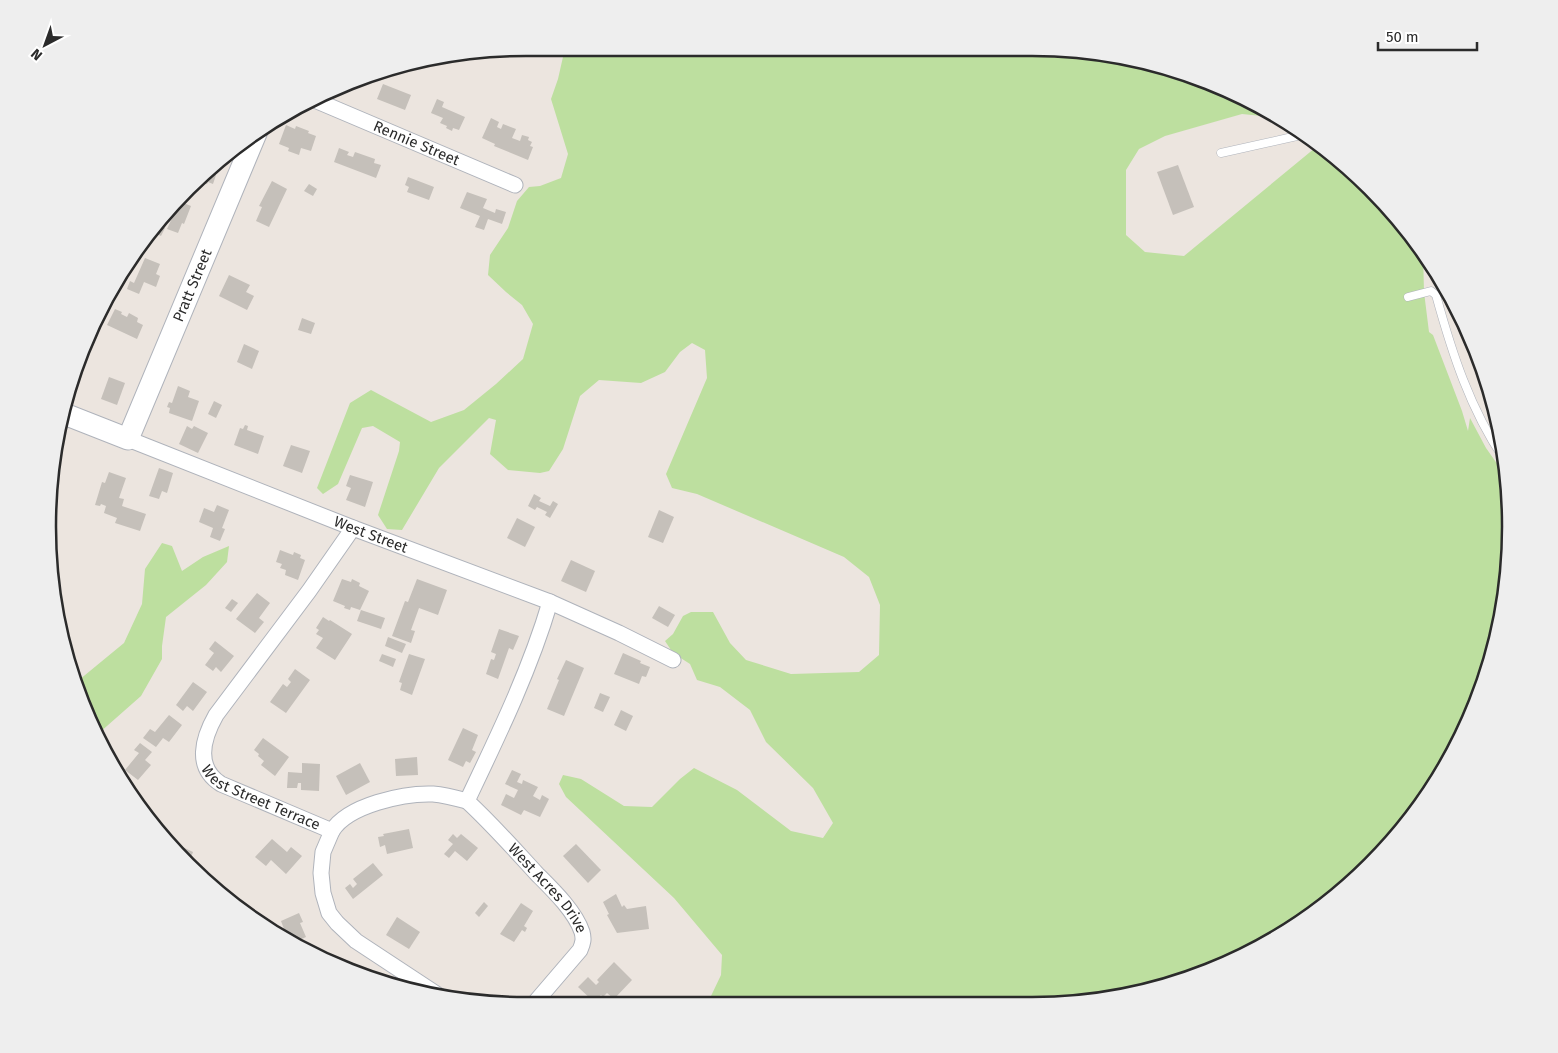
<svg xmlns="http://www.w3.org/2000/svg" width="1558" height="1053" viewBox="0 0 1558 1053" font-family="'Fira Sans',sans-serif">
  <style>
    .green { fill: #bddf9f }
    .building { fill: #c5c0ba }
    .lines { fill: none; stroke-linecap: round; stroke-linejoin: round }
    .lane-casing { stroke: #afb3bb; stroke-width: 9 }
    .street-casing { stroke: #afb3bb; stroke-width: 17 }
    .secondary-casing { stroke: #afb3bb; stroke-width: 23 }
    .lane { stroke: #fff; stroke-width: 8 }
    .street { stroke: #fff; stroke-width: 15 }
    .secondary { stroke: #fff; stroke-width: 21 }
    .labels { text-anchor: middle; stroke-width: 4; stroke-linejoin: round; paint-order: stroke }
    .street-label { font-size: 15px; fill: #2b2b2b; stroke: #fff }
    .rim { fill: none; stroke: #2b2b2b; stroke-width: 2.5 }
  </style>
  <rect width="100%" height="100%" fill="#ece5df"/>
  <!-- green -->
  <g class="green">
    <path d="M565,48H1031L1125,57L1244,97L1272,117L1242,114L1165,136L1139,149L1126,170V235L1145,252L1184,256L1315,148L1370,188L1423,252L1424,292L1429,332L1433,335L1462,411L1468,431L1470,418L1486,448L1505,475L1510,526L1501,620L1474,710L1430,792L1370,865L1298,925L1215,969L1125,996L1031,1006H657L674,997L711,996L721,975L722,955L674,898L566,797L559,784L563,775L581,779L624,806L652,807L680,779L694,768L737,790L791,831L823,838L833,823L813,788L766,742L750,710L720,687L697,680L690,664L673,653L665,641L673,634L683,616L691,612H713L730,643L746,660L791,674L859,672L879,655L880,605L869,577L844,557L697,494L672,488L666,474L707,378L705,350L692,343L680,352L665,372L641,383L599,380L580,396L563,449L549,471L540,473L508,470L490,454L496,420L489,418L439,468L402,530L387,529L378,515L399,451L400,442L373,426L362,428L338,484L323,494L317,488L350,403L371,390L431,422L464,410L496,384L523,359L533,324L522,305L506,292L488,275L490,255L508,228L517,201L529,187L540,186L561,178L568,154L551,99L558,79Z"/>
    <path d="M162,543L172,546L182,571L203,557L229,546L227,562L206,585L166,617L162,646V659L141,696L99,733L79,680L124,643L142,604L145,569Z"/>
  </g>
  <!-- building -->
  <g class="building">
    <path d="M383,84L411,95L405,110L377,99Z"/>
    <path d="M437,99L444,102L442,107L465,117L459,130L453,128L452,131L446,128L447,126L440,123L443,118L431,113Z"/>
    <path d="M491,118L499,122L497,127L501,129L503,124L516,129L512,138L520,141L522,135L529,137L528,140L532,142L530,146L533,147L528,160L494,146L495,144L482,138Z"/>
    <path d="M286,125L295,129L296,126L309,131L308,133L316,136L311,151L301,148L299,155L288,151L289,148L279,144Z"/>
    <path d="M339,148L349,152L347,155L353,157L355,152L375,159L374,163L381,165L376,178L334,162Z"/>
    <path d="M1178,165L1194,207L1173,215L1157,172Z"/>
    <path d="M212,173L216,175L213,184L208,182L207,184L202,183Z"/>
    <path d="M408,177L434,187L429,200L407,192L409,187L405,185Z"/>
    <path d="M272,181L287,189L269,227L256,221L262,207L259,206Z"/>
    <path d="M309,184L317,189L313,196L304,191Z"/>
    <path d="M467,192L487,199L483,208L495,213L496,209L506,212L502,224L488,219L484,230L475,227L480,216L460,208Z"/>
    <path d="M181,202L191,206L184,224L182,223L178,233L167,229L172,218L170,217L172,211Z"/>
    <path d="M158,224L165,228L161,236L151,231Z"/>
    <path d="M145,258L160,264L156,274L160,276L156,287L144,282L139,294L127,289L130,281L134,283Z"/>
    <path d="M229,275L250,285L246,292L254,296L247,310L219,296Z"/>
    <path d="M115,309L122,312L121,314L127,317L129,313L138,318L137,322L143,325L137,339L107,325Z"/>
    <path d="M302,318L315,323L311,334L298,330Z"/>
    <path d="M1464,327H1465L1474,343L1478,356H1477Z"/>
    <path d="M244,344L259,351L252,369L237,362Z"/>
    <path d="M109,377L125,383L117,405L101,399Z"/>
    <path d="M178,386L190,391L188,397L199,401L192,421L169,413L170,408L167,407L169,402L172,403Z"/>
    <path d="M214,401L222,405L216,418L208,414Z"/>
    <path d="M245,425L248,426L247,430L264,436L258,454L234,445L240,428L243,429Z"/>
    <path d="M187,426L192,429L194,426L208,433L198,453L179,444Z"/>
    <path d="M291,445L310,451L302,473L283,466Z"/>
    <path d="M159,468L173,473L167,493L162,491L159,499L149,496Z"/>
    <path d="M109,472L126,478L119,498L124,499L122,506L146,514L140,531L115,523L117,518L104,513L106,506L101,504L100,506L95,505L102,482L105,483Z"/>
    <path d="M350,475L373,482L365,507L346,500L351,488L346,486Z"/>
    <path d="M534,494L541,498L539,501L550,506L553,501L558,504L550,518L545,515L547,512L537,507L535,510L528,506Z"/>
    <path d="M217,505L229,510L222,528L225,529L220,541L210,537L213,528L199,522L204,508L214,512Z"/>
    <path d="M659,510L674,517L663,543L648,537Z"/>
    <path d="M517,518L535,527L525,547L507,538Z"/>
    <path d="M280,550L293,555L294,552L301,555L300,558L305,560L298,580L285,575L286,570L280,568L282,564L276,562Z"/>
    <path d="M571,560L595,571L586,592L561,581Z"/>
    <path d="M342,579L351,582L352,579L360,583L359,586L369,591L360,610L351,607L350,610L344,608L345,606L333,601Z"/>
    <path d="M417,579L447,590L438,615L419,608L411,630L415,631L411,643L392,636L405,601L408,602Z"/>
    <path d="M257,593L270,603L259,618L264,622L255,633L236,619Z"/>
    <path d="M232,599L238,603L231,612L225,608Z"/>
    <path d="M659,606L675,615L668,627L652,618Z"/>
    <path d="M361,610L385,618L381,629L357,621Z"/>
    <path d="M323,617L329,621L330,620L352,634L335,660L316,648L323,638L316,634L319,630L316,628Z"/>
    <path d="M499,629L519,636L513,650L509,648L498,679L486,674L491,659L494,660L496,654L491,652Z"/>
    <path d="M388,637L406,644L402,653L385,646Z"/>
    <path d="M215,641L234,656L221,672L216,667L213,671L205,665L214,653L209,649Z"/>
    <path d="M623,653L641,661L640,663L650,667L646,677L642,676L639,684L614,674Z"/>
    <path d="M382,654L396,659L393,667L379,661Z"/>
    <path d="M409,654L425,659L412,695L400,690L402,683L399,682Z"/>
    <path d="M566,660L584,668L564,716L547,709L559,680L557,679Z"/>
    <path d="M295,669L310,680L286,713L270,702L283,684L287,687L291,682L288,679Z"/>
    <path d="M193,682L207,692L193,711L187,706L183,711L176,705Z"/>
    <path d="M600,693L610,697L603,712L594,708Z"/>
    <path d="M621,710L633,716L626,731L614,725Z"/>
    <path d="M169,715L182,725L169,742L163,738L156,747L143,738L150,729L155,732Z"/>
    <path d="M463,728L478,735L472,750L476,752L470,763L466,761L463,767L448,760Z"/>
    <path d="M263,738L289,757L275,776L261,765L264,761L258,756L259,754L254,750Z"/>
    <path d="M140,743L152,752L145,760L151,765L138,780L125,770L139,753L134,750Z"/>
    <path d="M417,757L418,775L396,776L395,759Z"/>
    <path d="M302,763L320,764L319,791L301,790V783H298L297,788H287L288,772L302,773Z"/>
    <path d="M360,763L370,782L346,795L336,776Z"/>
    <path d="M512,770L521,774L517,782L522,784L523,780L538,787L533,796L540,800L542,795L549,799L540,817L524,810L521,815L501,805L506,794L514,798L518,790L505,784Z"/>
    <path d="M409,829L413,848L387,854L385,845L380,847L378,837L384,836L383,834Z"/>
    <path d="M453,834L457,838L461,834L478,848L467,861L455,851L449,858L444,854L453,844L448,840Z"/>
    <path d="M272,839L287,852L291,847L302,856L286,874L271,860L266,866L255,857Z"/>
    <path d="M174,843L193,852L188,865L173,845Z"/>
    <path d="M576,844L601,870L588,883L563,856Z"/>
    <path d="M373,863L383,875L353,899L345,888L350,884L353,888L357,884L353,879Z"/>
    <path d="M616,894L622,907L624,905L627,909L646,906L649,929L617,933L607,915L609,914L603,902Z"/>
    <path d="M484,902L488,906L479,917L475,913Z"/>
    <path d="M521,903L533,911L524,926L527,928L525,932L522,930L514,942L500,934Z"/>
    <path d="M299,913L303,922L300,923L306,937L295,942L287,937L281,921Z"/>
    <path d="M397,917L420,932L409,949L386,935Z"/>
    <path d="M614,962L632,980L614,999L607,993L603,997L601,995L594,1002L578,987L588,977L596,985L599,982L597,980Z"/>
  </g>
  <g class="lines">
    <defs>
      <g id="lane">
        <path d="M1221,153L1297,136"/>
        <path d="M1408,297L1431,291L1436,295C1452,353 1470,409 1504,459"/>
      </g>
      <g id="street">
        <path id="s1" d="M317,101L515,185"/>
        <path id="s2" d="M128,439L353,528L550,602L619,633L673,660"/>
        <path id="s3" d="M353,528L309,591L216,715C203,738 194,767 221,784L332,831C348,805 404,793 433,794C445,795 456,798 467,801C498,736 530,670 550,602"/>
        <path id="s4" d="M467,801C492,824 514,849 537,874C552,889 575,911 582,932C584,939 583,943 580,950L532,1006"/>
        <path d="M332,831L323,852L321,873L323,893L329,913L337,923L356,941L441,997"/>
      </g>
      <g id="secondary">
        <path id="s5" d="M67,415L128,439L257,131"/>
      </g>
    </defs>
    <!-- lane casing -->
    <use href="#lane" class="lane-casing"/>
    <!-- street casing -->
    <use href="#street" class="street-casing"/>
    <!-- secondary casing -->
    <use href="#secondary" class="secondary-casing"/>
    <!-- lane -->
    <use href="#lane" class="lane"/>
    <!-- street -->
    <use href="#street" class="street"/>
    <!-- secondary -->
    <use href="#secondary" class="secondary"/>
  </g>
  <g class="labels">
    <!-- street labels -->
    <g class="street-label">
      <text dy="5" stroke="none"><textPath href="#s1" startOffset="108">Rennie Street</textPath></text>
      <text dy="5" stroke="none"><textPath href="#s5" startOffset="232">Pratt Street</textPath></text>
      <text dy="5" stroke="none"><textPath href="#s2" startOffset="261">West Street</textPath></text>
      <text dy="5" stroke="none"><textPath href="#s3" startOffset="351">West Street Terrace</textPath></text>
      <text dy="5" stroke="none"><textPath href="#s4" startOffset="119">West Acres Drive</textPath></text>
    </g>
  </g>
  <!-- crop -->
  <path d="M0 0H1558V1053H0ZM526 56H1032A470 470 0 0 1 1502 526V527A470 470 0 0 1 1032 997H526A470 470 0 0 1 56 527V526A470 470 0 0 1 526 56Z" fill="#eee" fill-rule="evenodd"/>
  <path class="rim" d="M526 56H1032A470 470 0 0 1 1502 526V527A470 470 0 0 1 1032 997H526A470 470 0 0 1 56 527V526A470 470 0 0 1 526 56Z"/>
  <!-- north arrow -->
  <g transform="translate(45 45) rotate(221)" stroke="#ffffff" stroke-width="4" paint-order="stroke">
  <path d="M0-4L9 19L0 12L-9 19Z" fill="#2b2b2b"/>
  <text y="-8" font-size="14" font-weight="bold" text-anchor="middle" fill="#2b2b2b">N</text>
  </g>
  <!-- scale -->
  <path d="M1378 42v8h99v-8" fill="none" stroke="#2b2b2b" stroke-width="2.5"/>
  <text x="1386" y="42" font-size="15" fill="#2b2b2b" stroke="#ffffff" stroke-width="4" paint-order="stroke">50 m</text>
</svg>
